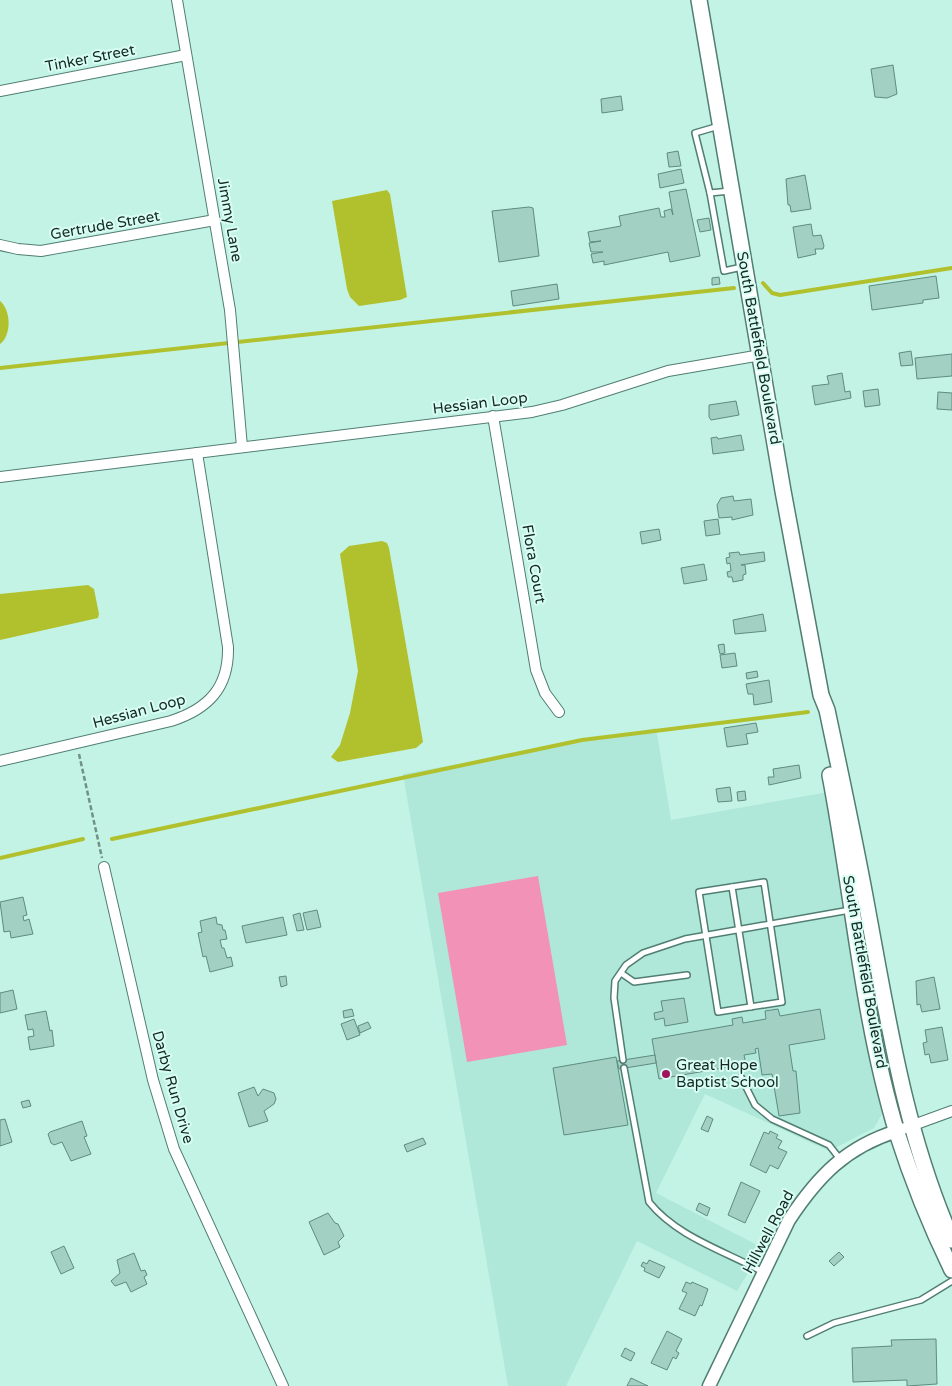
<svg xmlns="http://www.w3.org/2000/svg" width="952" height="1386" viewBox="0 0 952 1386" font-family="'Varela Round',sans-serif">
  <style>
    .built { fill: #afe8d8 }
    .green { fill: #f192b6 }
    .water { fill: #b1c12d }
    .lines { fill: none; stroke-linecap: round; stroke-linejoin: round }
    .stream { stroke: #b1c12d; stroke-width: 4 }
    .building { fill: #a2d1c4; stroke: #5e8c7f }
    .service-casing { stroke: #517e72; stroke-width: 8 }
    .minor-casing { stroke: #517e72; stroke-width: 12 }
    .tertiary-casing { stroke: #517e72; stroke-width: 15 }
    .primary-casing { stroke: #517e72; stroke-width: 18 }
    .path { stroke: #6f9188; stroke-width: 2.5; stroke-dasharray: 5 2.5; stroke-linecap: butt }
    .service { stroke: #fff; stroke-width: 5 }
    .minor { stroke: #fff; stroke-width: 10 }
    .tertiary { stroke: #fff; stroke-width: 12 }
    .primary { stroke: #fff; stroke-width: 15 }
    .poi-dot { fill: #a0145e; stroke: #d8fef3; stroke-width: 2 }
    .labels { text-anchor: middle; stroke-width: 4; stroke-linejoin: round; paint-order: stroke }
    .street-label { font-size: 15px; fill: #152823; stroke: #d8fef3 }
    .poi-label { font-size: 15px; fill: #152823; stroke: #d8fef3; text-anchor: start }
  </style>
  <rect width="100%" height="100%" fill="#c3f3e5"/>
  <!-- built -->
  <path class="built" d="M656,728L671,820L828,792L884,1105L882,1114L874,1128L829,1151L705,1094L656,1193L763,1248L737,1291L637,1241L566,1386H508L403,774Z"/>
  <!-- green -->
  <path class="green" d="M538,876L567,1045L467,1062L438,893Z"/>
  <!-- water -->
  <g class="water">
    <path d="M387,190L390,194L407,297L400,300L359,306L350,297L347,289L332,201Z"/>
    <path d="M0,301C11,310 12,335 0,344Z"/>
    <path d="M382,541L387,543L389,548L423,742L416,748L338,762L331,757L340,745L350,713L358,671L340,554L349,546Z"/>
    <path d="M88,585L94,589L99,614L98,618L0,640V594Z"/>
  </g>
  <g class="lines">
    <!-- stream -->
    <g class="stream">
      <path d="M763,283L772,293L780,295L952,268"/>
      <path d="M0,368L734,288"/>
      <path d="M112,839L582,740L808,712"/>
      <path d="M0,858L83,839"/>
    </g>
  </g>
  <!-- building -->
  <g class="building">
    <path d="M893,65L897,94L887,98L875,97L871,69Z"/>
    <path d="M621,96L623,110L602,113L601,99Z"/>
    <path d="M678,151L681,166L669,167L667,153Z"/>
    <path d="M681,169L684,183L660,188L658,174Z"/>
    <path d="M805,175L811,209L791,212L790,205H788L786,179Z"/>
    <path d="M686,189L700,256L670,262L668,252L604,265V261L593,263L591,254L603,252H591L589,243L601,241L590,242L588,232L621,226L619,216L659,208L661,217H665L664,211L671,209L673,215L669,192Z"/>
    <path d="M529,207L533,208L539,256L499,262L492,211Z"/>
    <path d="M709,218L711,230L700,232L697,220Z"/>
    <path d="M811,224L813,236L821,235L824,246L823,249H815L816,254L798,258L793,227Z"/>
    <path d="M936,276L939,298L923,300V303L872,310L869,286Z"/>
    <path d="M719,277L720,284L712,285V278Z"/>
    <path d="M557,284L559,299L513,306L511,291Z"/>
    <path d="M911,351L913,365L901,366L899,353Z"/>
    <path d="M952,354V376L917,379L915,358Z"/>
    <path d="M842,373L845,392L850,391L851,398L815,405L812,386L829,384L827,376Z"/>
    <path d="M878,389L880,405L865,407L863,391Z"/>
    <path d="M938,392L952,393V410L937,409Z"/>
    <path d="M736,401L739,415L711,420L709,417V405Z"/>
    <path d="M741,435L744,450L713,454L711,438L717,437L718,439Z"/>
    <path d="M733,496L734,501L751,499L753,515L732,520V517L719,518L717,505L721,498Z"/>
    <path d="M718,519L720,534L706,536L704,521Z"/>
    <path d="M659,529L661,540L642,544L640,532Z"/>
    <path d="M739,552L740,555L764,552L765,561L741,565H745L746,574L743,575V580L733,582L732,577H728L727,572L731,571L730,563L727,564L726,558L730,557L729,553Z"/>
    <path d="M704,564L707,580L684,584L681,568Z"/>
    <path d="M763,614L766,631L735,634L733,620Z"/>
    <path d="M724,644L725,653L720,654L718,645Z"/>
    <path d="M735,653L737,666L722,668L720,655Z"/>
    <path d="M757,671L758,677L747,679L746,673Z"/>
    <path d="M769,680L772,702L754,705L753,694H748L746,684Z"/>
    <path d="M756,723L758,732L746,734L748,744L727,747L724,728Z"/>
    <path d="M799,765L801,778L769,785L768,777H774L773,769Z"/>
    <path d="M730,787L732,801L718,802L716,789Z"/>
    <path d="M745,791L746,800L738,801L737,792Z"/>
    <path d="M23,897L27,915L23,916L24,921L29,919L33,934L11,938L10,931L4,932L0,902Z"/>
    <path d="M317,910L321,927L307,930L303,913Z"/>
    <path d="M300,913L304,930L297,931L293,915Z"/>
    <path d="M216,917L217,924L222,925L223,930H225L227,939L220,940L222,948H224L227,958L231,957L233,966L210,972L206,956L203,957L198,933L202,932L200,921Z"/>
    <path d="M283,917L287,935L246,943L242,926Z"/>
    <path d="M286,976L287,985L281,987L279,977Z"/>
    <path d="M934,977L940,1009L922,1012L920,1004L917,1005L916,981Z"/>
    <path d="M13,990L17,1009L0,1013V993Z"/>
    <path d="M684,998L688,1022L665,1026L664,1018L655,1020L654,1013L663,1011L661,1001Z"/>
    <path d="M352,1009L354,1016L344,1018L343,1011Z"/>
    <path d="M778,1009L780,1016L820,1009L825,1039L789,1045L793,1071H796L800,1113L779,1116L772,1074L762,1075L758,1048L755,1049L756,1053L744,1055L746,1064L659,1079L652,1039L733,1025L732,1019L742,1017L743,1023L766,1019L765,1011Z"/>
    <path d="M46,1011L50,1031L52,1030L54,1046L30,1050L28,1037L34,1036L33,1029L28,1030L25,1015Z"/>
    <path d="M354,1019L360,1035L347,1040L341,1024Z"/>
    <path d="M368,1022L371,1028L360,1033L358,1026Z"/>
    <path d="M942,1027L948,1060L931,1063L929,1054L925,1055L923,1043L927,1042L925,1030Z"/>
    <path d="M655,1055L656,1063L619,1069L617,1061Z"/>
    <path d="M616,1057L628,1125L564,1135L553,1068Z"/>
    <path d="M254,1087L258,1096L263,1089L274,1093L276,1099L274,1104L264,1111L268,1121L249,1127L238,1093Z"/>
    <path d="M29,1100L31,1106L23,1108L21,1102Z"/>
    <path d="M707,1116L713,1119L708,1132L701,1129Z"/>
    <path d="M5,1119L12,1142L0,1146V1120Z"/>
    <path d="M82,1121L87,1136L84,1137L91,1154L71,1161L62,1142L54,1145L51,1143L48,1134L50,1132Z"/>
    <path d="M770,1131L778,1135L776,1138L782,1141L778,1148L787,1152L778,1169L770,1165L766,1173L750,1165L764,1132L769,1134Z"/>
    <path d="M423,1138L426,1144L407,1152L404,1145Z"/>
    <path d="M741,1182L760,1191L745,1223L728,1215Z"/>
    <path d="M699,1203L710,1208L707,1216L696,1210Z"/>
    <path d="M328,1213L335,1223L338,1224L344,1236L338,1242L340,1247L324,1255L309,1222Z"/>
    <path d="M64,1246L74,1268L61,1274L51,1252Z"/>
    <path d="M839,1252L844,1257L834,1266L829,1261Z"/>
    <path d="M134,1253L141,1271L145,1270L147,1275L144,1277L147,1284L131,1292L126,1282L115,1286L111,1281L120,1273L117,1260Z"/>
    <path d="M649,1260L665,1267L659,1278L644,1271L645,1268L641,1266L643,1262L647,1264Z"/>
    <path d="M686,1282L691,1284L692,1282L708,1289L702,1306L700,1305L695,1316L679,1309L687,1293L682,1291Z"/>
    <path d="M667,1331L682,1339L676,1351L679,1353L676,1359L673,1357L667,1370L651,1363Z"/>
    <path d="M936,1339L937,1384L907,1386V1380L853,1382L852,1348L892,1346L891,1340Z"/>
    <path d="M625,1348L635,1353L631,1361L621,1356Z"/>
    <path d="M631,1378L648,1386H627Z"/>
  </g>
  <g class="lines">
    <defs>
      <g id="service">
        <path d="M730,191L710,193L724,271L742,267"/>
        <path d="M710,193L695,133L719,126"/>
        <path d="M764,882L782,1002L718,1012L699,892Z"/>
        <path d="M732,887L751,1007"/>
        <path d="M621,973L634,982L687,975"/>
        <path d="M623,1060L614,998L615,981L626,965L643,953L685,939L850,910"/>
        <path d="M624,1068L649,1202C677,1237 725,1251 763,1272"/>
        <path d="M741,1077L755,1105L772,1119L829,1145L840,1159"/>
        <path d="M807,1336L834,1323L921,1300L952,1281"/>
      </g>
      <g id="minor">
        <path d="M177,0L230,310L242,447"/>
        <path d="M0,91L186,55"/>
        <path d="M0,245L18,249L41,251L215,220"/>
        <path d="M493,416L536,670L545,693L559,712"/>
        <path d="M0,477L532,412L562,405L668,371L761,355"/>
        <path d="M0,761L171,721C208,709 229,688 228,647L197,453"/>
        <path d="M104,867L153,1080L174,1149L283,1386"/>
        <path d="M897,1131L952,1111"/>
      </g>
      <path id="tertiary" d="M709,1386L789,1220C818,1176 846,1147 897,1131"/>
      <g id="primary">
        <path d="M699,0L783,491L821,695L827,710C841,776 855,841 867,907C888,1020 905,1134 952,1240"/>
        <path d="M830,775C853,894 862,1017 897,1133C912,1180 930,1225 952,1270"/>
      </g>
    </defs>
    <!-- service casing -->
    <use href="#service" class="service-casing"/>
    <!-- minor casing -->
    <use href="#minor" class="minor-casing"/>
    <!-- tertiary casing -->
    <use href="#tertiary" class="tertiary-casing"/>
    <!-- primary casing -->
    <use href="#primary" class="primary-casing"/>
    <!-- path -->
    <path class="path" d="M79,754L102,858"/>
    <!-- service -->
    <use href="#service" class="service"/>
    <!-- minor -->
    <use href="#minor" class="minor"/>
    <!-- tertiary -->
    <use href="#tertiary" class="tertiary"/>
    <!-- primary -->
    <use href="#primary" class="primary"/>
  </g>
  <!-- markers -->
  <circle class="poi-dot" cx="666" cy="1074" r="5"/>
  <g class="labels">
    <!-- street labels -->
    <g class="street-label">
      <text transform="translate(90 58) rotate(-11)" y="5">Tinker Street</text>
      <text transform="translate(230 220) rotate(80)" y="5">Jimmy Lane</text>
      <text transform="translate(105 225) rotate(-10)" y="5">Gertrude Street</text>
      <text transform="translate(759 348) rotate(80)" y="5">South Battlefield Boulevard</text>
      <text transform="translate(480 403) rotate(-7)" y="5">Hessian Loop</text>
      <text transform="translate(534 564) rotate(80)" y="5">Flora Court</text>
      <text transform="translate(139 711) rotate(-15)" y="5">Hessian Loop</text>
      <text transform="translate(865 972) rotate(80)" y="5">South Battlefield Boulevard</text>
      <text transform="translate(173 1087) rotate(74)" y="5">Darby Run Drive</text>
      <text transform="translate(768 1232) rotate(-62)" y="5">Hillwell Road</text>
    </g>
    <!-- poi labels -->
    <g class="poi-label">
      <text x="676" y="1070">Great Hope<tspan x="676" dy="17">Baptist School</tspan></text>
    </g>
  </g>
</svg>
